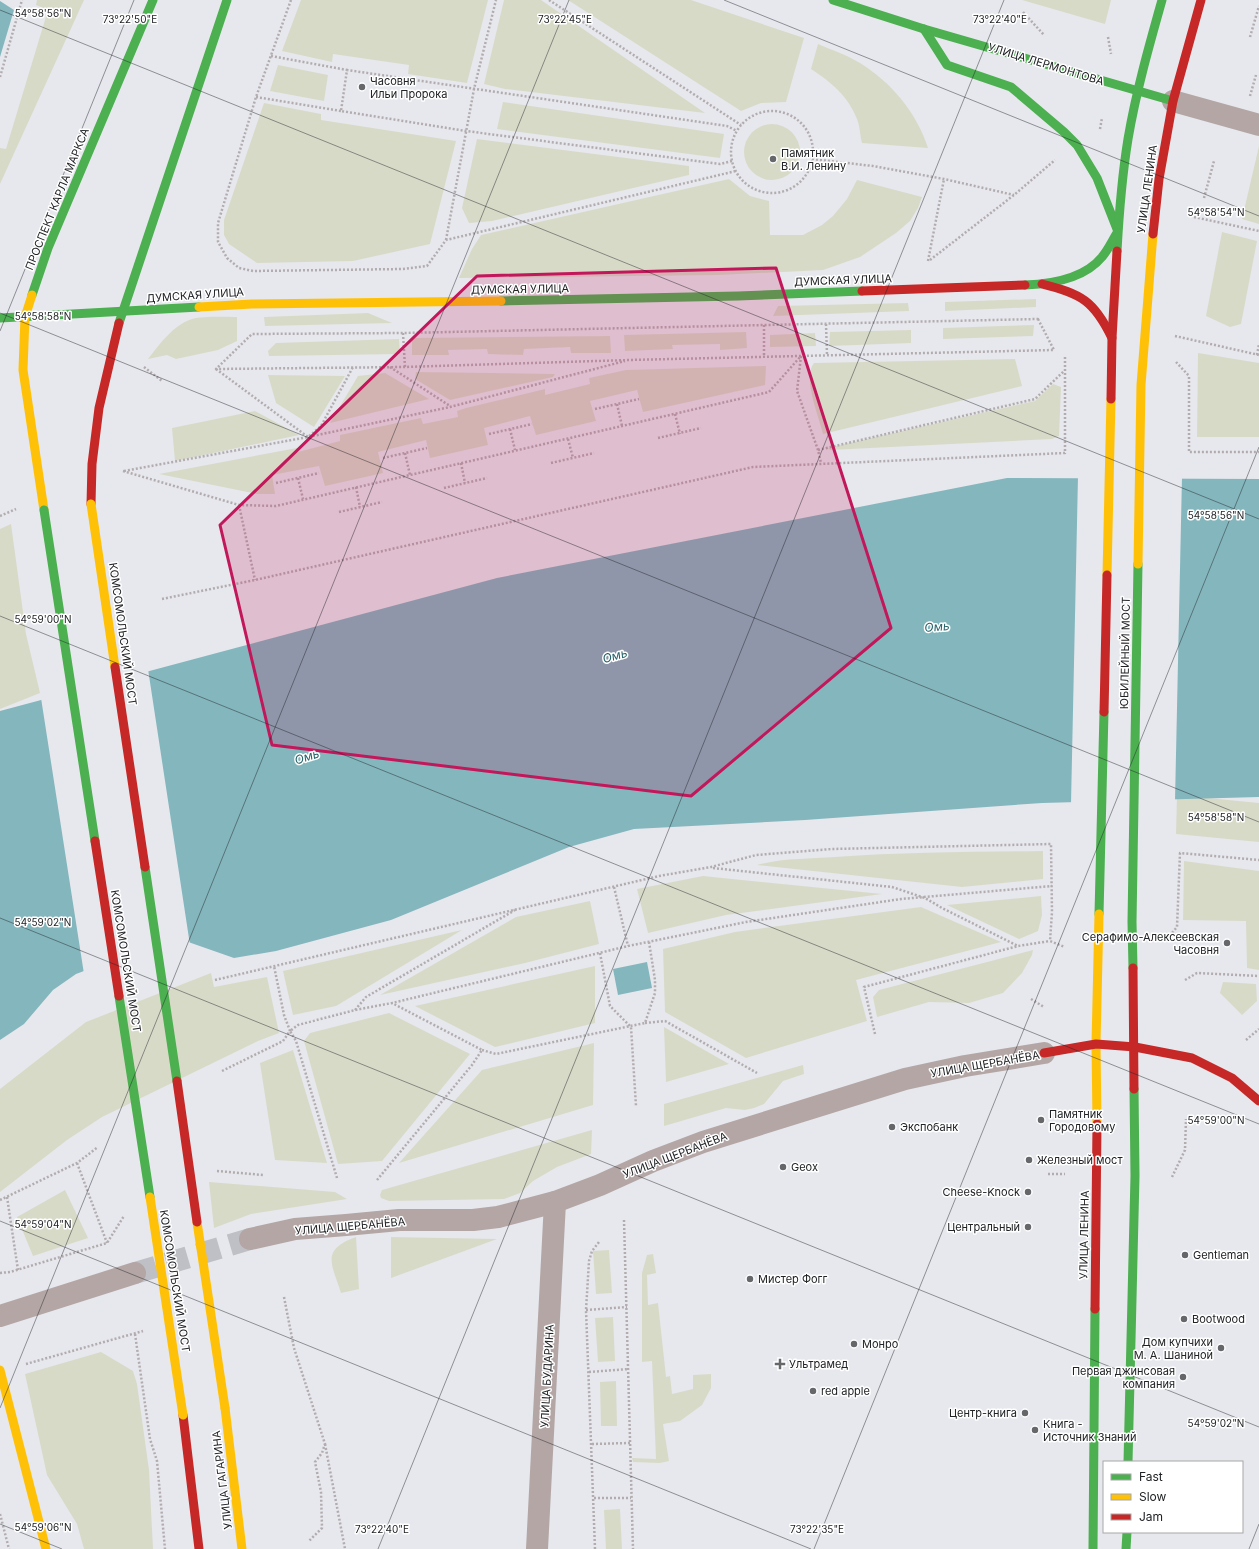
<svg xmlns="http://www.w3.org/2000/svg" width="1259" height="1549" viewBox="0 0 1259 1549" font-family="Inter,sans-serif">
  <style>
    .green { fill: #d8dac8 }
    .water { fill: #84b6bd }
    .pier { fill: #e6e8ed }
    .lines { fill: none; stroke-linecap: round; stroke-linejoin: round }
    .street-tunnel { stroke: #bec0c5; stroke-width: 22; stroke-dasharray: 22 11; stroke-linecap: butt }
    .path { stroke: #b3acae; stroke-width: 2.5; stroke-dasharray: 2 2; stroke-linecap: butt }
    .street { stroke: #b4a6a5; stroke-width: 22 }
    .fast { stroke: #4caf50; stroke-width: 9 }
    .slow { stroke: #ffc107; stroke-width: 9 }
    .jam { stroke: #c62828; stroke-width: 9 }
    .fast-bridge { stroke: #4caf50; stroke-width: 9 }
    .slow-bridge { stroke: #ffc107; stroke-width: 9 }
    .jam-bridge { stroke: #c62828; stroke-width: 9 }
    .marked { fill: #c2185b; fill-opacity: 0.2; stroke: #c2185b; stroke-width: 3; stroke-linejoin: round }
    .ticks { fill: none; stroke: #202225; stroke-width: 1; stroke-opacity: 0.45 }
    .poi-dot { fill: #65676b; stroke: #fff; stroke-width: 1.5 }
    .labels { text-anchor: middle; stroke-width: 3; stroke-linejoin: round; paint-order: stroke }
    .street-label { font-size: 11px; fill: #202225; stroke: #fff }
    .poi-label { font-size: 11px; fill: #202225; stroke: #fff; text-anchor: start }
    .water-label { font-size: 12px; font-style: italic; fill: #266168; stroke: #fff }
    .ticks-label { font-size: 10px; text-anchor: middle; fill: #202225; stroke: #fff; stroke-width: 3; stroke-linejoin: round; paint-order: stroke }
  </style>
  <rect width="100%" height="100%" fill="#e6e8ed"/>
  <!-- green -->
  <g class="green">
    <path d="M37,0H84L0,184V148L6,149L48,10L36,5Z"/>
    <path d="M301,0H488L467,83L408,74L409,65L333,54L332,62L282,51Z"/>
    <path d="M504,0H541L705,113L505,89L484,84Z"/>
    <path d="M568,0H691L804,38L786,102L761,103L741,111Z"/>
    <path d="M1022,0H1111L1105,24Z"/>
    <path d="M818,44C832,50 847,55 860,63C891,82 917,113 928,148L862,143C860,136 860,126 857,119C848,96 831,82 811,69Z"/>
    <path d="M278,65L328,75L324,101L270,91Z"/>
    <path d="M503,102L724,134L720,158L497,129Z"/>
    <path d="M264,103L321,114V120L456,141L430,244L353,261L257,263L229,244L224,235V220Z"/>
    <circle cx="772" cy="152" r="28"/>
    <path d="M477,139L689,166V175L492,221L469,223L462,208Z"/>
    <path d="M1259,146V224L1242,219Z"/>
    <path d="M729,179L750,196L769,201L770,235H803L822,225L833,216L847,199L857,180L922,197L918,208L910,221L896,233L860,257L823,270L718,275L459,278L472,249L481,235Z"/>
    <path d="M1222,232L1257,241L1241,324L1230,327L1206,316Z"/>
    <path d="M1036,299V307L945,311V302Z"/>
    <path d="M908,303L909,311L773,316L778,306Z"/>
    <path d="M368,313L392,323L265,326L264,317Z"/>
    <path d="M237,317V341L218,350L176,359L167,355L148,359C160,344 173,325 192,319C203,316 225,317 237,317Z"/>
    <path d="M1034,325L1033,336L943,339V328Z"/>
    <path d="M911,330V343L829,346L830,332Z"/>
    <path d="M746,332L747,348L720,350V344L672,345L673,349L625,351L624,335Z"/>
    <path d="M815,333L816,346L770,347V335Z"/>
    <path d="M610,336L611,353H571L570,347L524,349L523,355L488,354L487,349L448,350L449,355H412V338Z"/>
    <path d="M399,339L400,354L269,356L268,351L276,343Z"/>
    <path d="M1198,353L1259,363V437H1197Z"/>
    <path d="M1015,359L1022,386L823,434C819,417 802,377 814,363Z"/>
    <path d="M766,366L765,385L643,412L637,390L590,401L596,421L536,435L530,416L484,428L488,445L430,458L426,440L378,452L383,473L325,486L319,466L272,475L275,494H257L159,474L297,448L298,452L340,441V435L421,418L423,424L458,417L457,411L466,408L545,389V395L590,384L589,378L626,370Z"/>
    <path d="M416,372L555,374L553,377L450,400L415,379Z"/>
    <path d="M385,373L429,399L330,423L358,376Z"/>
    <path d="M268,375L345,376L314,427L276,403Z"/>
    <path d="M1053,384L1061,387L1059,436L1052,439L830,450L828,448L1035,401Z"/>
    <path d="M255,411L299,435L175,461L172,428Z"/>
    <path d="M11,524L26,634L40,693L0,709V529Z"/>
    <path d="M1177,795L1259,803V842L1176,834Z"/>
    <path d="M1043,851V879L962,887L757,865C782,858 809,859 835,857C904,852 974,852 1043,851Z"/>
    <path d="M1184,861L1259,871V970L1247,968L1246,921L1183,920Z"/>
    <path d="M703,876L882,894L726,915L648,933L637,889Z"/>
    <path d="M1041,896L1042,915L1038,931L1019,939L947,905Z"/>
    <path d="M590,901L599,944L525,963L380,995L516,917Z"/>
    <path d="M921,907L1001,942L856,980L867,1021L746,1058L665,1012L663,949L735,932Z"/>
    <path d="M462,930L336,1006L293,1015L283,971Z"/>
    <path d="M1033,950L1032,955L1022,973L1003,993L969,1003L929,1002L877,1017L873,997L879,990Z"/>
    <path d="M595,966V1023L495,1047L415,1006Z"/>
    <path d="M211,973L214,987L267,977L279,1033L258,1041L102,1117L67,1140L0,1192V1089L86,1022Z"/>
    <path d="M1223,982L1256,984L1257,1001L1242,1015L1220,993Z"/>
    <path d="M389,1013L470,1054L382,1161L338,1164L304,1041L310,1033Z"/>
    <path d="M664,1027L729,1064L666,1082Z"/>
    <path d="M594,1043L593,1105L399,1163L482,1070Z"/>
    <path d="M293,1050L327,1163L275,1160L260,1063Z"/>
    <path d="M803,1065L804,1074L783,1081L764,1104L754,1108L745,1110L726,1108L664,1126V1104Z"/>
    <path d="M592,1130L591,1154L557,1167L533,1181L520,1193L504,1199L389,1201L381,1198L380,1195L382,1190Z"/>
    <path d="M209,1182L335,1192L347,1199L251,1214L214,1228Z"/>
    <path d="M65,1190L88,1238L33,1256L17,1217Z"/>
    <path d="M356,1237L359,1289L341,1293C332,1264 320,1250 356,1237Z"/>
    <path d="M391,1237L497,1239L391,1278Z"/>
    <path d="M609,1250L612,1293L596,1294L593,1251Z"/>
    <path d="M653,1254L656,1273L647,1275L648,1305L658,1303L666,1377L670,1376L672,1394L693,1389V1375L711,1374V1388L702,1405L680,1421L663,1424L669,1461L660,1463L633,1462L632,1458L656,1459L652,1361L642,1362V1273L647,1255Z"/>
    <path d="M613,1317L615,1361L598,1362L595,1318Z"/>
    <path d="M101,1352L133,1371L137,1384L149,1470L153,1549H84L77,1524L47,1475L25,1374Z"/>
    <path d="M616,1381L617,1426H601L600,1382Z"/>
    <path d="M620,1509L622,1549H606L604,1510Z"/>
  </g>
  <!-- water -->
  <g class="water">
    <path d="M0,1L14,10L0,57Z"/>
    <path d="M1007,478L1259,479V797L1042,803L805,820L634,829L569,847L391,920L276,951L234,958L174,937L76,974L53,990L24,1024L0,1040V711L497,578Z"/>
    <path d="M647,962L652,988L618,995L613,969Z"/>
  </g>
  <!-- pier -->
  <g class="pier">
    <path d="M1078,476H1182L1175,801L1071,804Z"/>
    <path d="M148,669L190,945L174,939L84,974L41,698Z"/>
  </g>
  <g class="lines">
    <!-- street-tunnel -->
    <path class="street-tunnel" d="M135,1273L250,1239"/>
    <!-- path -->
    <g class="path">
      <path d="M291,0L256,97L218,223V242L227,258L239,268L253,271L403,269L427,266L446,240L736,171"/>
      <path d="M549,0L741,125"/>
      <path d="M1023,12L1044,35"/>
      <path d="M1108,37L1111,54"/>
      <path d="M1250,37L1259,6"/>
      <path d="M271,56L347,70"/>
      <path d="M0,77L22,0"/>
      <path d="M1250,96L1256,75"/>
      <path d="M256,97L341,111"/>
      <circle cx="772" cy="152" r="41"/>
      <path d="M1100,129L1102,118"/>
      <path d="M812,159L873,166L944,179L1014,195"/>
      <path d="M732,161L720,164L466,131L341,111L347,70L727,126L737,131"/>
      <path d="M1204,198L1214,161"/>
      <path d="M1194,217L1259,231"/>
      <path d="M446,240L474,89L496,0"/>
      <path d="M930,260L1014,195L1055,160"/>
      <path d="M928,261L944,179"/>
      <path d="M1038,319L1054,350L629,360L405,367L216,369L252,334L403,333Z"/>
      <path d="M826,324L827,355"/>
      <path d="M764,325V356"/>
      <path d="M403,333L405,367"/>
      <path d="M1175,336L1259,355"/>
      <path d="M1257,355L1259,344"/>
      <path d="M801,356L797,391L818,450L821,463"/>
      <path d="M1176,362L1189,376V452H1259"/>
      <path d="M144,367L162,381"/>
      <path d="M390,367L450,406"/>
      <path d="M216,369L308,437L321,426L353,367"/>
      <path d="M617,404L622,426"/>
      <path d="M595,409L639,399"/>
      <path d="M675,414L680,434"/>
      <path d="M510,429L515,450"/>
      <path d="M489,434L532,424"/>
      <path d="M658,438L701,428"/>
      <path d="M568,439L573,458"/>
      <path d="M818,450L1035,399L1064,371"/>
      <path d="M405,453L410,475"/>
      <path d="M383,458L427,448"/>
      <path d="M461,463L465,483"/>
      <path d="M551,463L594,453"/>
      <path d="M123,471L239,505L276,506L769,392L801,356"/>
      <path d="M124,471L308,437L450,407L625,361"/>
      <path d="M298,478L303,499"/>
      <path d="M276,483L319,473"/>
      <path d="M356,487L360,507"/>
      <path d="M444,488L487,478"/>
      <path d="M239,505L255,580"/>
      <path d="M339,512L382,502"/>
      <path d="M0,516L16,509"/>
      <path d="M162,599L255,580L753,467L1065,453V355"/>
      <path d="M713,868L892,887L925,898L942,908L1018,946"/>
      <path d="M614,887L628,946"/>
      <path d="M1167,939L1177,927L1180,853L1259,860"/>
      <path d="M600,953L610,1006L631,1027L636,1106"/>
      <path d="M215,980L659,876L711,867L756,855L832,849L1051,844L1052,912L1050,941L1065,947"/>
      <path d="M1185,980L1197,973L1259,976"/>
      <path d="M1031,999L1044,1007"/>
      <path d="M355,1010L366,997L515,910"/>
      <path d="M645,1023L665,1021L757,1073"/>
      <path d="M875,1034L864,987L1018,946L1050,941"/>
      <path d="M1246,1040L1259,1029"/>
      <path d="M482,1050L496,1054L645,1023L655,993V980L649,942"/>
      <path d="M222,1071L283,1041L290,1031L284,1015L274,966"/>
      <path d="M77,1163L107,1243"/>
      <path d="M217,1171L263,1175"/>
      <path d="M1048,1174H1065"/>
      <path d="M1172,1177L1185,1150L1186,1119"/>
      <path d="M337,1178L296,1041L290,1031L298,1025L355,1010L392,1003L628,946L746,922L901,899L1052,886"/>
      <path d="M377,1180L472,1065L482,1050L392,1003"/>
      <path d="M7,1197L18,1270"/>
      <path d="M0,1200L77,1163L98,1147"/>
      <path d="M624,1220L633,1549"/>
      <path d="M0,1273L10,1272L107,1243L124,1216"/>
      <path d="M284,1297L294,1348L325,1444L322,1453L315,1462L321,1492L322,1528L309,1541"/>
      <path d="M586,1310L627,1307"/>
      <path d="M135,1334L150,1439L157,1461L165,1549"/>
      <path d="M26,1364L143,1331"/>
      <path d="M589,1372L629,1369"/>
      <path d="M325,1444L345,1549"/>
      <path d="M592,1444L630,1443"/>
      <path d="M594,1498H631"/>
      <path d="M0,1514L9,1549"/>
      <path d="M595,1549L586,1310L589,1261L592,1251L599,1242"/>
    </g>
    <!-- street -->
    <g class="street">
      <path d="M1173,101L1259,125"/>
      <path d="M250,1239L295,1229L346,1225L399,1220H473L498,1217L555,1202L600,1185L653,1161L703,1142L905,1079L965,1066L1044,1053"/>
      <path d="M0,1316L135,1273"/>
      <path d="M537,1549L555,1202"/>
    </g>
    <!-- fast -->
    <g class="fast">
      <path d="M833,0L924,29L1173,101"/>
      <path d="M924,29L947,65L1011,87L1064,132L1077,145L1097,178L1117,229"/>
      <path d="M1117,251C1119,214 1122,176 1128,139C1136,92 1149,46 1162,0"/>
      <path d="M1025,285C1051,284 1084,279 1102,257C1108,250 1112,241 1117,233"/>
      <path d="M32,295L48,248L153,0"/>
      <path d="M501,301L738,296L862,291"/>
      <path d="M0,318L199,307"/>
      <path d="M119,323L227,0"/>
      <path d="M1099,914L1104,712"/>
      <path d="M1133,968L1132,922L1138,564"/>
      <path d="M1128,1462L1135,1176L1134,1089"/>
      <path d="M1093,1549L1095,1309"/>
      <path d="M1126,1549L1127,1532"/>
    </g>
    <!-- slow -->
    <g class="slow">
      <path d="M32,295L25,317L23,370L44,510"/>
      <path d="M199,307L252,304L501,301"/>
      <path d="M1138,564L1141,385L1153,234"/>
      <path d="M1107,575L1111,399"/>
      <path d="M1097,1124L1096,1044L1099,914"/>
      <path d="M0,1370L46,1549"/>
      <path d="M225,1408L242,1549"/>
    </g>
    <!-- jam -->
    <g class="jam">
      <path d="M1153,234L1159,179L1173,101L1201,0"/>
      <path d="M1042,284C1082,294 1094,301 1112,338"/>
      <path d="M862,291L1025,285"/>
      <path d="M1111,399L1112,338L1117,251"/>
      <path d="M91,504L92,464L99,408L119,323"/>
      <path d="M1104,712L1107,575"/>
      <path d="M1133,968L1134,1089"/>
      <path d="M1044,1053L1096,1044L1135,1047L1192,1058L1232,1078L1259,1101"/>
      <path d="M1095,1309L1097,1124"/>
      <path d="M183,1415L199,1549"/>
    </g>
    <!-- fast-bridge -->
    <g class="fast-bridge">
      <path d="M44,510L95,841"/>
      <path d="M145,867L177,1081"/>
      <path d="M119,996L150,1197"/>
    </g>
    <!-- slow-bridge -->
    <g class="slow-bridge">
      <path d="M91,504L115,667"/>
      <path d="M150,1197L183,1415"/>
      <path d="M197,1222L225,1408"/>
    </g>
    <!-- jam-bridge -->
    <g class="jam-bridge">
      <path d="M115,667L145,867"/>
      <path d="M95,841L119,996"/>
      <path d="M177,1081L197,1222"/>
    </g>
  </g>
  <!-- marked area -->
  <path class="marked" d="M776,268L891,628L691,796L272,745L220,525L477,276Z"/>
  <!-- ticks -->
  <path class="ticks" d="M724,0L1259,216M0,10L1259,519M0,313L1259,822M0,331L134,0M0,616L1259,1124M0,918L1259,1427M0,1221L811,1549M0,1408L569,0M0,1524L62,1549M378,1549L1004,0M814,1549L1259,447M1249,1549L1259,1524"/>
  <!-- markers -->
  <g class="poi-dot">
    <circle cx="362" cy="87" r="4"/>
    <circle cx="773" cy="159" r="4"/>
    <circle cx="1227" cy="943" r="4"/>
    <circle cx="1041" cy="1120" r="4"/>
    <circle cx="892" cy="1127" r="4"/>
    <circle cx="1029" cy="1160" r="4"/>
    <circle cx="783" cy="1167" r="4"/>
    <circle cx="1028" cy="1192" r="4"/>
    <circle cx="1028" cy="1227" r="4"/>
    <circle cx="1185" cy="1255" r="4"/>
    <circle cx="750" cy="1279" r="4"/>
    <circle cx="1184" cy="1319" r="4"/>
    <circle cx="854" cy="1344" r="4"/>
    <circle cx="1221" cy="1348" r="4"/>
    <path d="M778 1358h4v4h4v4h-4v4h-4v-4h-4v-4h4z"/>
    <circle cx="1183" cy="1377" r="4"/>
    <circle cx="813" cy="1391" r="4"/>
    <circle cx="1025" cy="1413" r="4"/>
    <circle cx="1035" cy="1430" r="4"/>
  </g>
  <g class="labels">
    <!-- street labels -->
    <g class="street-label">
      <text transform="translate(1046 64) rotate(17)" y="4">УЛИЦА ЛЕРМОНТОВА</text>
      <text transform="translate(1147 189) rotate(-82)" y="4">УЛИЦА ЛЕНИНА</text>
      <text transform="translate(57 199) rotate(-68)" y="4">ПРОСПЕКТ КАРЛА МАРКСА</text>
      <text transform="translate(843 280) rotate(-2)" y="4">ДУМСКАЯ УЛИЦА</text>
      <text transform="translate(520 289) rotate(-1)" y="4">ДУМСКАЯ УЛИЦА</text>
      <text transform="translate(195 295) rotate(-4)" y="4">ДУМСКАЯ УЛИЦА</text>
      <text transform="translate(123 634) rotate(82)" y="4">КОМСОМОЛЬСКИЙ МОСТ</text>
      <text transform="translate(1125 653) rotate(-89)" y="4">ЮБИЛЕЙНЫЙ МОСТ</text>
      <text transform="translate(126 961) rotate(81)" y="4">КОМСОМОЛЬСКИЙ МОСТ</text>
      <text transform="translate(985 1064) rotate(-10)" y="4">УЛИЦА ЩЕРБАНЁВА</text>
      <text transform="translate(675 1155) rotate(-21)" y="4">УЛИЦА ЩЕРБАНЁВА</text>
      <text transform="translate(350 1226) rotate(-5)" y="4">УЛИЦА ЩЕРБАНЁВА</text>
      <text transform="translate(1084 1235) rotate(-89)" y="4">УЛИЦА ЛЕНИНА</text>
      <text transform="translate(175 1281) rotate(81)" y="4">КОМСОМОЛЬСКИЙ МОСТ</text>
      <text transform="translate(547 1376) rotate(-87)" y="4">УЛИЦА БУДАРИНА</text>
      <text transform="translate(222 1480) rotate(-97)" y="4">УЛИЦА ГАГАРИНА</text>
    </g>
    <!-- poi labels -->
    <g class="poi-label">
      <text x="370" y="85">Часовня<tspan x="370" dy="13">Ильи Пророка</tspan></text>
      <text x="781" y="157">Памятник<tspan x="781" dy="13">В.И. Ленину</tspan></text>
      <text x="1219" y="941" text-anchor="end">Серафимо-Алексеевская<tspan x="1219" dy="13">Часовня</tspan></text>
      <text x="1049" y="1118">Памятник<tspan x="1049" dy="13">Городовому</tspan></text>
      <text x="900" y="1131">Экспобанк</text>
      <text x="1037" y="1164">Железный мост</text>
      <text x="791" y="1171">Geox</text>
      <text x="1020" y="1196" text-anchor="end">Cheese-Knock</text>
      <text x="1020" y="1231" text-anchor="end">Центральный</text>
      <text x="1193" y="1259">Gentleman</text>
      <text x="758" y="1283">Мистер Фогг</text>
      <text x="1192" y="1323">Bootwood</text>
      <text x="1213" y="1346" text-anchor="end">Дом купчихи<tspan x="1213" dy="13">М. А. Шаниной</tspan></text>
      <text x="862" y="1348">Монро</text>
      <text x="789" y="1368">Ультрамед</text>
      <text x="1175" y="1375" text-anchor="end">Первая джинсовая<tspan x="1175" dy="13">компания</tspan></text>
      <text x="821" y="1395">red apple</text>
      <text x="1017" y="1417" text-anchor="end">Центр-книга</text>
      <text x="1043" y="1428">Книга -<tspan x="1043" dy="13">Источник Знаний</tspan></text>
    </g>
    <!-- water labels -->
    <g class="water-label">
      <text transform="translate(937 627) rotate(-5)" y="4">Омь</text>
      <text transform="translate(615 656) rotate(-16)" y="4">Омь</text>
      <text transform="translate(307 757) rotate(-18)" y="4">Омь</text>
    </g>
  </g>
  <g class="ticks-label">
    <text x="43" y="17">54°58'56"N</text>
    <text x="130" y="23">73°22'50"E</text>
    <text x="565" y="23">73°22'45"E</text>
    <text x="1000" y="23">73°22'40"E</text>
    <text x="1216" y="216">54°58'54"N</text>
    <text x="43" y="320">54°58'58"N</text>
    <text x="1216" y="519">54°58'56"N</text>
    <text x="43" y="623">54°59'00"N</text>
    <text x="1216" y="821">54°58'58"N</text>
    <text x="43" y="926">54°59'02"N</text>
    <text x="1216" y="1124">54°59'00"N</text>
    <text x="43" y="1228">54°59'04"N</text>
    <text x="1216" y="1427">54°59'02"N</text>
    <text x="43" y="1531">54°59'06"N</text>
    <text x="382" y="1533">73°22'40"E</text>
    <text x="817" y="1533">73°22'35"E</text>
  </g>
  <!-- legend -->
  <rect x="1103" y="1461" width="140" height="72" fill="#ffffff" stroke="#a6a7a8"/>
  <rect x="1111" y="1474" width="20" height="6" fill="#4caf50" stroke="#a6a7a8"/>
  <text x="1139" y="1481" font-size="12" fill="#202225">Fast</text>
  <rect x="1111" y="1494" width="20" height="6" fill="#ffc107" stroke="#a6a7a8"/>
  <text x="1139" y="1501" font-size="12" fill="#202225">Slow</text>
  <rect x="1111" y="1514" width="20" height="6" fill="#c62828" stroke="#a6a7a8"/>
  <text x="1139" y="1521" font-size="12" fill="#202225">Jam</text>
</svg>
